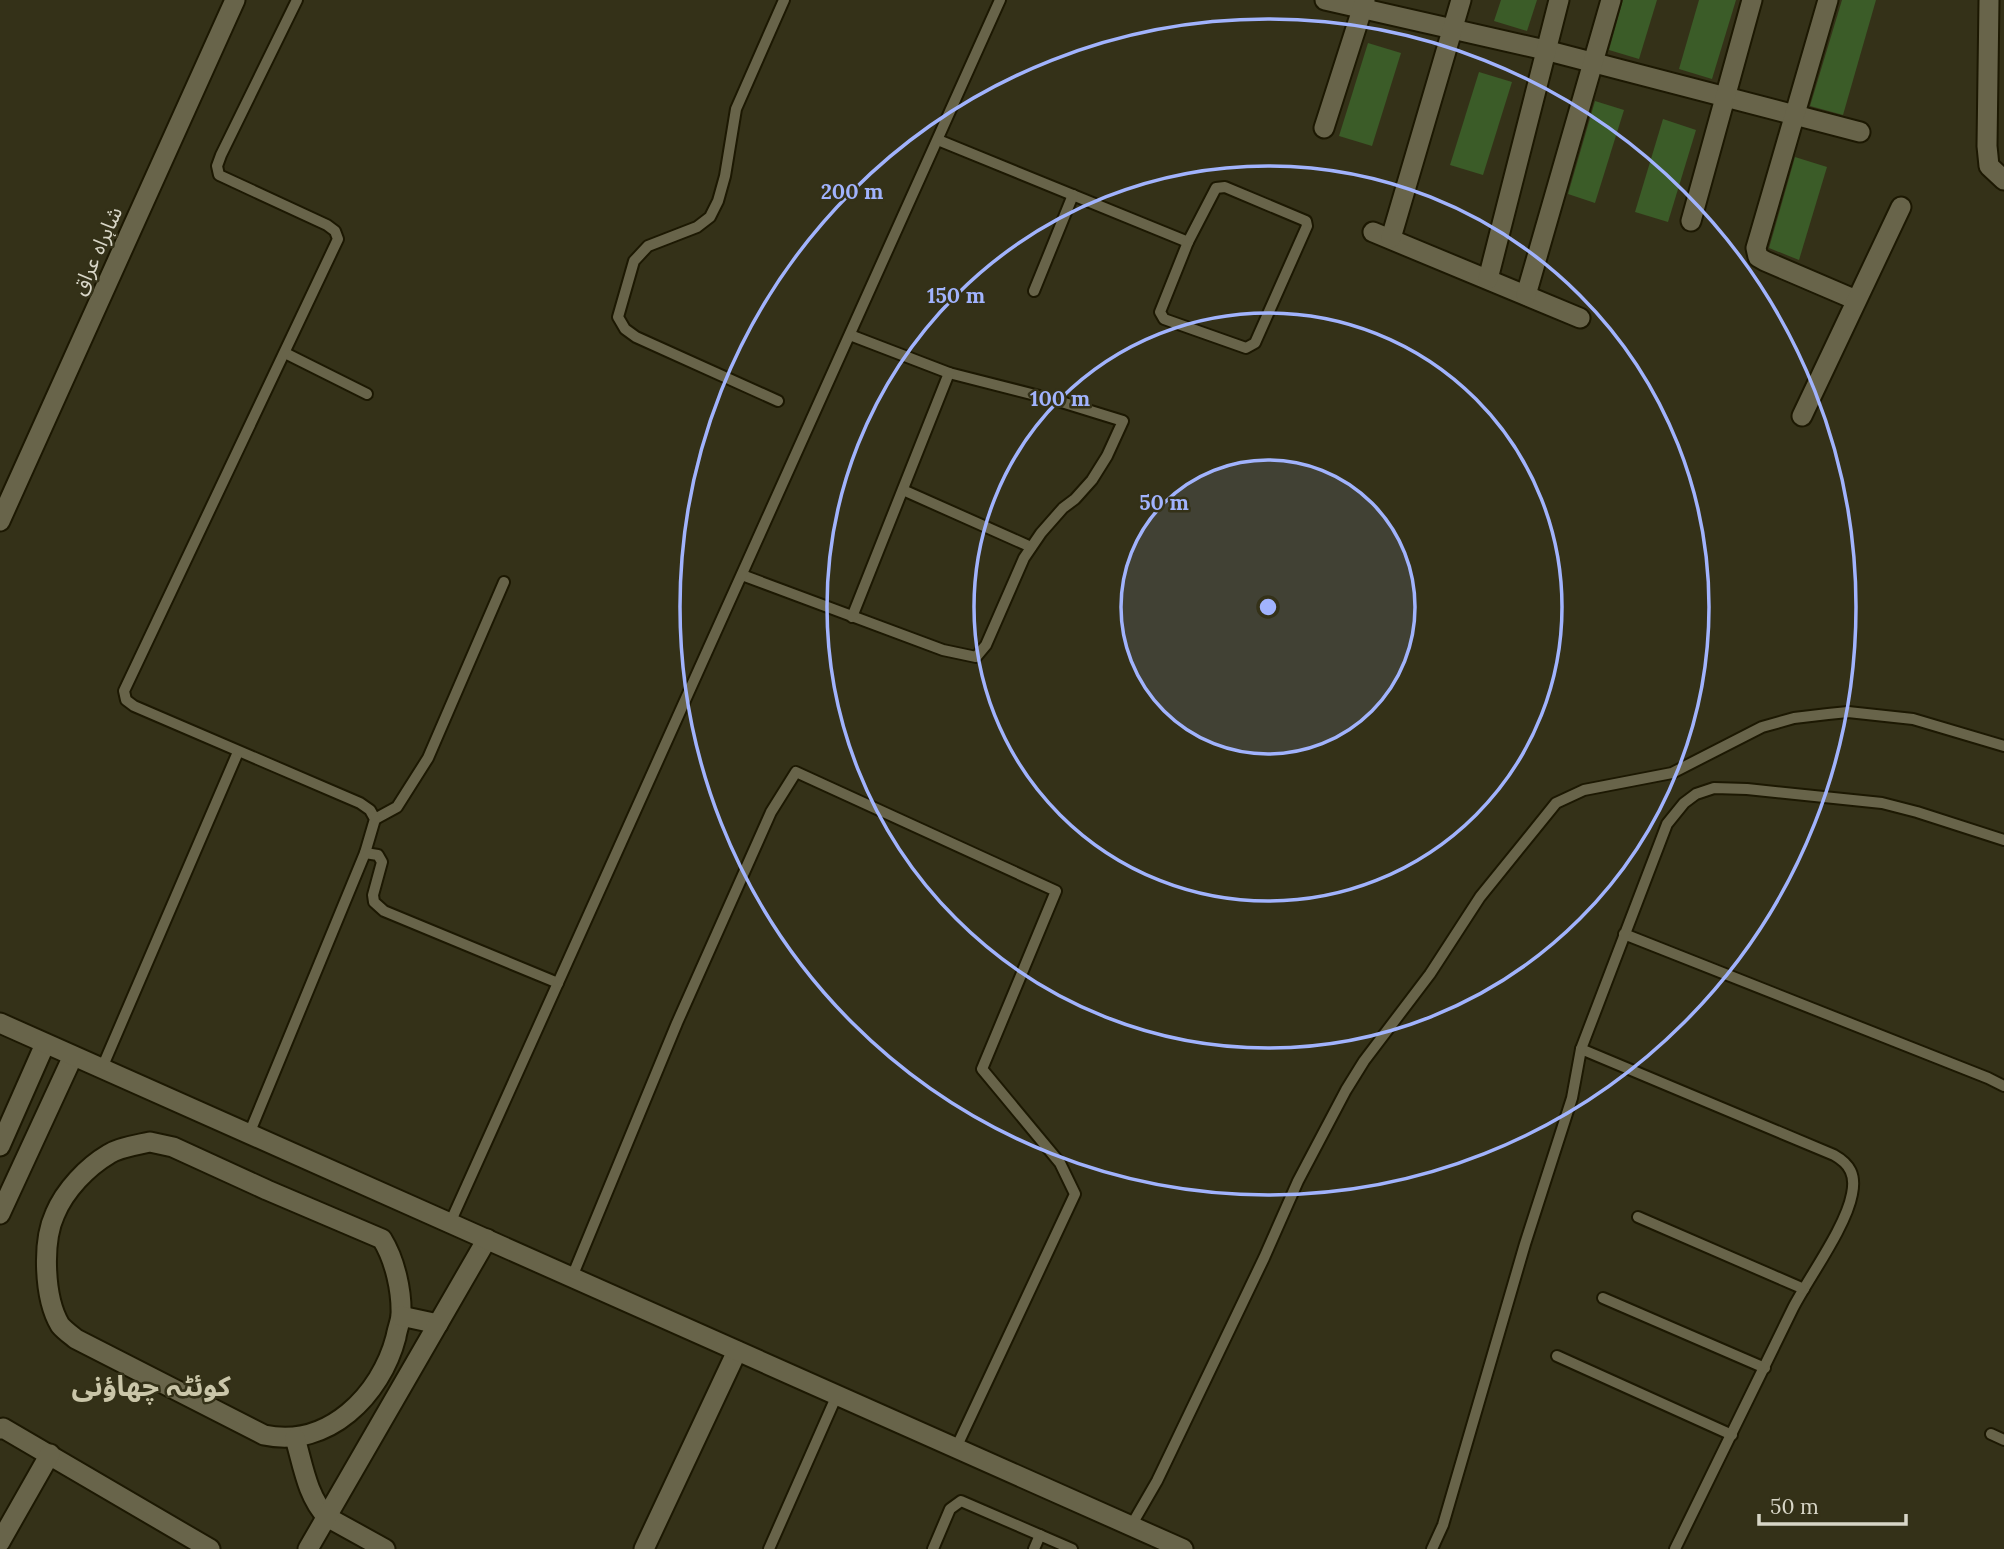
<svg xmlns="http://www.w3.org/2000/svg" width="2004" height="1549" viewBox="0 0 2004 1549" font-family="Lora,'Noto Sans Arabic',serif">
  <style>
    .building { fill: #3b5c28 }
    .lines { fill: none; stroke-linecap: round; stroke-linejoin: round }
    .service-casing { stroke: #1c1802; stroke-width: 14 }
    .minor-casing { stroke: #1c1802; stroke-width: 23 }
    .tertiary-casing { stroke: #1c1802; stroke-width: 23 }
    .secondary-casing { stroke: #1c1802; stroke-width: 23 }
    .service { stroke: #68644a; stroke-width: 10 }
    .minor { stroke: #68644a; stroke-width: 19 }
    .tertiary { stroke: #68644a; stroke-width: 19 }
    .secondary { stroke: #68644a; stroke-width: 19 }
    .ring { fill: none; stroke: #a1b3fd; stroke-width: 3.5 }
    .labels { text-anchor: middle; stroke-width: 5; stroke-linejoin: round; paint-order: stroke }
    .street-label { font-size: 21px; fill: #d8d6c7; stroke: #343118 }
    .district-label { font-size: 28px; font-weight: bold; fill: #cac6a9; stroke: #343118 }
    .centre { fill: #a1b3fd; stroke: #343118; stroke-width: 3.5 }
    .ring-label { font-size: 21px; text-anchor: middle; font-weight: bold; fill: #a1b3fd; stroke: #343118; stroke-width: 5; stroke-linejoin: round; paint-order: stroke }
  </style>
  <rect width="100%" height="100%" fill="#343118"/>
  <!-- building -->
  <g class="building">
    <path d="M1501,0H1537L1527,31L1494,21Z"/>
    <path d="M1623,0H1657L1639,59L1609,50Z"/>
    <path d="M1699,0H1736L1712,79L1679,69Z"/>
    <path d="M1842,0H1876L1843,115L1810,106Z"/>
    <path d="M1368,43L1401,53L1372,146L1339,136Z"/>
    <path d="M1479,72L1512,82L1483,175L1450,165Z"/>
    <path d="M1595,101L1624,110L1595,203L1568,194Z"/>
    <path d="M1663,119L1696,130L1668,222L1635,212Z"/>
    <path d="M1795,157L1827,167L1799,260L1769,248Z"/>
  </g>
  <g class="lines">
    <defs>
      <g id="service">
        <path d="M938,140L1188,242"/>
        <path d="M1225,187L1306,221L1307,226L1255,343L1246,348L1164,319L1160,312L1188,242L1216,188Z"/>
        <path d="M1034,291L1073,195"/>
        <path d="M285,353L367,394"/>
        <path d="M778,401L636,337L625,329L618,317L634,261L648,246L697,227L710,217L718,201L725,176L736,109L784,0"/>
        <path d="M903,490L1031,547"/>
        <path d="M742,575L943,650L976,657L986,645L1024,558L1041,533L1063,508L1075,499L1092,480L1107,456L1123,421L1055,400L949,373L850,335"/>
        <path d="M852,617L949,373"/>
        <path d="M375,819L397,807L428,758L504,582"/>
        <path d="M365,853L378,855L382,862L373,895L374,902L384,911L558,983"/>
        <path d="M1624,934L1988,1078L2004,1086"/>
        <path d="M1581,1049L1834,1155C1850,1164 1856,1175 1852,1194C1846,1227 1809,1277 1793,1308C1753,1388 1715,1469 1675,1549"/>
        <path d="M102,1068L238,752"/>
        <path d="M249,1134L365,853L375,819L370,810L360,803L134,706L126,700L124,691L338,239L335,231L327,225L219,175L217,166L221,155L297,0"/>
        <path d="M1638,1217L1804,1289"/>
        <path d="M450,1223L1000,0"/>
        <path d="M572,1277L677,1023L771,812L796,772L1056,891L982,1069L1060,1163L1075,1194L956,1448"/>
        <path d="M1603,1298L1765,1368"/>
        <path d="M1557,1356L1732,1435"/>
        <path d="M1991,1434L2004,1440"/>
        <path d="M1131,1526L1157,1481L1264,1258L1298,1181L1346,1090L1364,1061L1430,974L1480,897L1556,803L1584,790L1672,773L1762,727L1794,718L1828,714L1848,712L1913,719L2004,746"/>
        <path d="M769,1549L837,1395"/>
        <path d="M933,1549L950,1509L961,1501L1072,1549"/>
        <path d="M1034,1549L1040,1535"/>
        <path d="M1432,1549L1443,1525L1525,1244L1572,1098L1581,1049L1667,824L1684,803L1696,794L1714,788L1747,789L1882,803L1917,812L2004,840"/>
      </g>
      <g id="minor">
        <path d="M1325,0L1545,50L1860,132"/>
        <path d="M1828,0L1756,248L1758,257L1765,261L1856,300"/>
        <path d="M1989,0L1987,146L1989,166L2004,180"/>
        <path d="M1324,128L1365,0"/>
        <path d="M1691,221L1752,0"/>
        <path d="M1373,232L1580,318"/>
        <path d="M1391,238L1461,0"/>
        <path d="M1488,279L1559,0"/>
        <path d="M1526,295L1611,0"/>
        <path d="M1802,416L1901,207"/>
        <path d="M150,1142L173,1147L267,1190L382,1239C395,1260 402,1291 401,1316C400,1323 397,1330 396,1337C381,1395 328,1449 264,1435L76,1339C71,1335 64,1330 60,1325C44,1298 42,1242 55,1214C65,1190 87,1167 109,1154C120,1147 137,1145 150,1142Z"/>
        <path d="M0,1146L45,1044"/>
        <path d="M0,1214L73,1056"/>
        <path d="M401,1316L438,1324"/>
        <path d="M0,1429L3,1428L210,1549"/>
        <path d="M295,1438C303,1465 307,1496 327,1517L385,1549"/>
        <path d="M0,1542L50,1454"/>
        <path d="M308,1549L487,1239"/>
        <path d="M644,1549L737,1351"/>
      </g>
      <path id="tertiary" d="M0,521L235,0"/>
      <path id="secondary" d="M0,1023L1183,1549"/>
    </defs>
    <!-- service casing -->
    <use href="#service" class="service-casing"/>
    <!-- minor casing -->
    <use href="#minor" class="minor-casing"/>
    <!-- tertiary casing -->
    <use href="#tertiary" class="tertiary-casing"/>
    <!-- secondary casing -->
    <use href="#secondary" class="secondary-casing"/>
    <!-- service -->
    <use href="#service" class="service"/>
    <!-- minor -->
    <use href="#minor" class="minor"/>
    <!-- tertiary -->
    <use href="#tertiary" class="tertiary"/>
    <!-- secondary -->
    <use href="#secondary" class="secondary"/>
  </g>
  <!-- distance rings -->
  <circle cx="1268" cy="607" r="147" fill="#a1b3fd" fill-opacity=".12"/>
  <g class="ring">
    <circle cx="1268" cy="607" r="147"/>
    <circle cx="1268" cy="607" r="294"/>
    <circle cx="1268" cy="607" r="441"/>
    <circle cx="1268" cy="607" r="588"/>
  </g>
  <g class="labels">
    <!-- street labels -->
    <g class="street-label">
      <text transform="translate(97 251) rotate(-66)" y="7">شاہراہ عراق</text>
    </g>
    <!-- district labels -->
    <g class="district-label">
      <text x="151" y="1396">کوئٹہ چھاؤنی</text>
    </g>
  </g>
  <circle cx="1268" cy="607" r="10" class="centre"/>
  <g class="ring-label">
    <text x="852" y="199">200 m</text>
    <text x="956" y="303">150 m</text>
    <text x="1060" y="406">100 m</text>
    <text x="1164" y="510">50 m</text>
  </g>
  <!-- scale -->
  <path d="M1759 1514v10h147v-10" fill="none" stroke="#d8d6c7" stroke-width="3.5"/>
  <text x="1770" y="1514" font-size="21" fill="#d8d6c7" stroke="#343118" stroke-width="5" paint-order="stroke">50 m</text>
</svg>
